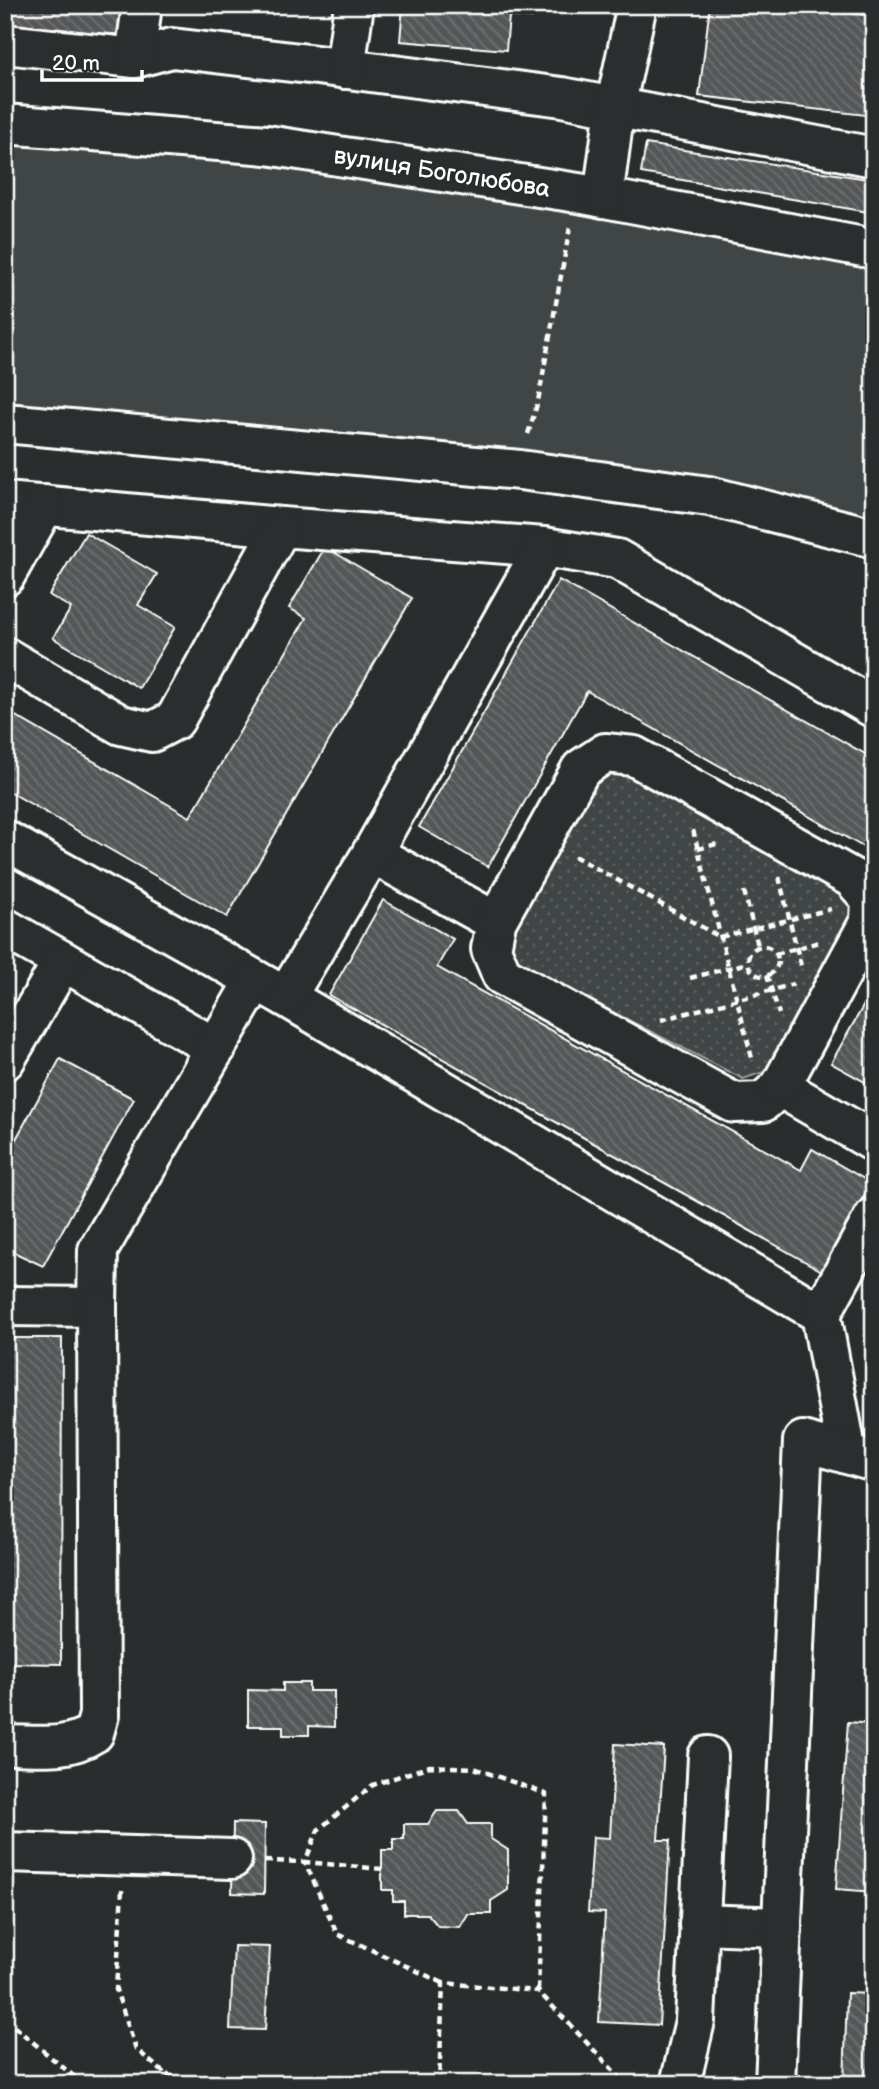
<svg xmlns="http://www.w3.org/2000/svg" width="879" height="2089" viewBox="0 0 879 2089" font-family="'Balsamiq Sans',sans-serif">
  <style>
    .grass { fill: #414445; stroke: #a0a2a2; stroke-width: 2 }
    .park { fill: url(#park-dots); stroke: #a0a2a2; stroke-width: 2 }
    .building { fill: url(#building-back-hatch); stroke: #fff; stroke-width: 2 }
    .lines { fill: none; stroke-linecap: round; stroke-linejoin: round }
    .minor-casing { stroke: #fff; stroke-width: 44 }
    .path { stroke: #fff; stroke-width: 4.5; stroke-dasharray: 7 5; stroke-linecap: butt }
    .minor { stroke: #2a2d2e; stroke-width: 38 }
    .labels { text-anchor: middle; stroke-width: 5; stroke-linejoin: round; paint-order: stroke }
    .street-label { font-size: 24px; fill: #fff; stroke: #2a2d2e }
  </style>
  <defs>
    <pattern id="park-dots" width="8" height="8" patternUnits="userSpaceOnUse" patternTransform="scale(1.75)"><rect width="8" height="8" fill="#414445"/><path d="M2 2h.1M6 6h.1" fill="none" stroke="#5e6061" stroke-width="1.8" stroke-linecap="round"/></pattern>
    <pattern id="building-back-hatch" width="6" height="6" patternUnits="userSpaceOnUse" patternTransform="scale(1.75)"><rect width="6" height="6" fill="#555758"/><path d="M-1 5l2 2M0 0l6 6M5-1l2 2" fill="none" stroke="#6e7071"/></pattern>
  </defs>
  <rect width="100%" height="100%" fill="#2a2d2e"/>
  <filter id="ink" filterUnits="userSpaceOnUse"><feTurbulence type="fractalNoise" baseFrequency=".0143" numOctaves="2"/><feDisplacementMap in="SourceGraphic" scale="14" xChannelSelector="R" yChannelSelector="G"/><feConvolveMatrix kernelMatrix="1 2 1 2 8 2 1 2 1" color-interpolation-filters="sRGB"/></filter>
  <g filter="url(#ink)">
    <!-- grass -->
    <path class="grass" d="M5,143L266,164L662,227L874,268V518L717,483L5,408Z"/>
    <!-- park -->
    <path class="park" d="M622,766L849,895L852,914L767,1071L743,1079L512,960L506,933L597,771Z"/>
    <!-- building -->
    <g class="building">
      <path d="M5,5H132L130,35L5,28Z"/>
      <path d="M403,5H533L532,18L509,16L506,50L400,41Z"/>
      <path d="M710,5H824V10L874,16V116L699,96Z"/>
      <path d="M646,144L874,180V213L641,173Z"/>
      <path d="M86,533L157,574L138,605L175,627L139,688L53,638L71,608L49,595Z"/>
      <path d="M325,547L412,598L227,917L5,789V710L190,817L306,618L289,608Z"/>
      <path d="M559,580L874,759V853L587,691L488,867L419,827Z"/>
      <path d="M383,900L453,939L437,967L801,1170L812,1149L871,1183L822,1271L329,995Z"/>
      <path d="M874,987V1087L831,1063Z"/>
      <path d="M60,1059L134,1099L43,1266L5,1248V1159Z"/>
      <path d="M5,1338H62L61,1664L5,1663Z"/>
      <path d="M283,1683H309V1691H334V1727L309,1726V1735H283V1726H248V1690L283,1691Z"/>
      <path d="M848,1722L874,1724V1892L836,1889Z"/>
      <path d="M615,1744L664,1747L658,1840H670L659,2025L599,2022L605,1913L588,1912L593,1837L610,1838Z"/>
      <path d="M437,1811H459L468,1824H491V1839L508,1850V1890L491,1901V1914H468L460,1927L438,1926L428,1914H404V1901H393V1890H382V1850H393V1839H404V1824H428Z"/>
      <path d="M233,1823L265,1824L264,1894L232,1893Z"/>
      <path d="M234,1946L270,1947L265,2030L230,2029Z"/>
      <path d="M847,1993L874,1994V2084H844Z"/>
    </g>
    <g class="lines">
      <defs>
        <g id="minor">
          <path d="M5,44L135,58L172,48L317,65L562,97L874,157"/>
          <path d="M135,58L142,5"/>
          <path d="M345,69L354,5"/>
          <path d="M5,124L267,145L578,193L874,249"/>
          <path d="M603,198L615,108L637,5"/>
          <path d="M5,423L520,470L709,496L874,538"/>
          <path d="M5,502L281,527L544,547L617,559L874,708"/>
          <path d="M5,576L45,505"/>
          <path d="M5,657L121,725L152,732L175,720L281,527"/>
          <path d="M5,840L286,997L821,1314L847,1454"/>
          <path d="M372,853L496,922L491,949L502,975L734,1103L763,1102L780,1087L874,1142"/>
          <path d="M496,922L581,769L605,753L634,756L852,878L871,899L870,921L780,1087"/>
          <path d="M5,928L216,1048"/>
          <path d="M286,997L372,853L544,547"/>
          <path d="M5,1060L63,961"/>
          <path d="M5,1306L97,1307L98,1250L255,980"/>
          <path d="M821,1314L874,1217"/>
          <path d="M5,1745C39,1745 65,1751 94,1733L99,1715L97,1307"/>
          <path d="M5,1852L232,1859"/>
          <path d="M699,1924L782,1927"/>
          <path d="M680,2084L695,2021L708,1756"/>
          <path d="M775,2084L803,1441L874,1462"/>
        </g>
      </defs>
      <!-- minor casing -->
      <use href="#minor" class="minor-casing"/>
      <!-- path -->
      <g class="path">
        <path d="M528,434L538,401L570,227"/>
        <path d="M693,830L753,1062"/>
        <path d="M698,849L717,844"/>
        <path d="M574,856L720,937L831,909"/>
        <path d="M779,877L802,970"/>
        <path d="M744,891L758,946"/>
        <circle cx="763" cy="961" r="15"/>
        <path d="M776,954L819,942"/>
        <path d="M767,975L779,1014"/>
        <path d="M690,978L748,963"/>
        <path d="M661,1020L794,984"/>
        <path d="M265,1861L305,1862L337,1934L443,1983"/>
        <path d="M382,1869L305,1862L318,1830L373,1785L430,1766L474,1768L546,1794L538,1991"/>
        <path d="M122,1890L116,1990L136,2049L163,2072L171,2084"/>
        <path d="M5,2019L83,2084"/>
        <path d="M167,2074L184,2084"/>
        <path d="M439,2084L443,1983L538,1991L626,2084"/>
      </g>
      <!-- minor -->
      <use href="#minor" class="minor"/>
    </g>
  </g>
  <g class="labels">
    <!-- street labels -->
    <g class="street-label">
      <text transform="translate(442 172) rotate(9)" y="8">вулиця Боголюбова</text>
    </g>
  </g>
  <!-- margin -->
  <rect width="879" height="2089" fill="none" stroke="#2a2d2e" stroke-width="28"/>
  <rect x="14" y="14" width="851" height="2061" fill="none" stroke="#fff" stroke-width="2.5" filter="url(#ink)"/>
  <!-- scale -->
  <path d="M42 70v10h100v-10" fill="none" stroke="#ffffff" stroke-width="3.5"/>
  <text x="52" y="70" font-size="21" fill="#ffffff" stroke="#2a2d2e" stroke-width="5" paint-order="stroke">20 m</text>
</svg>
